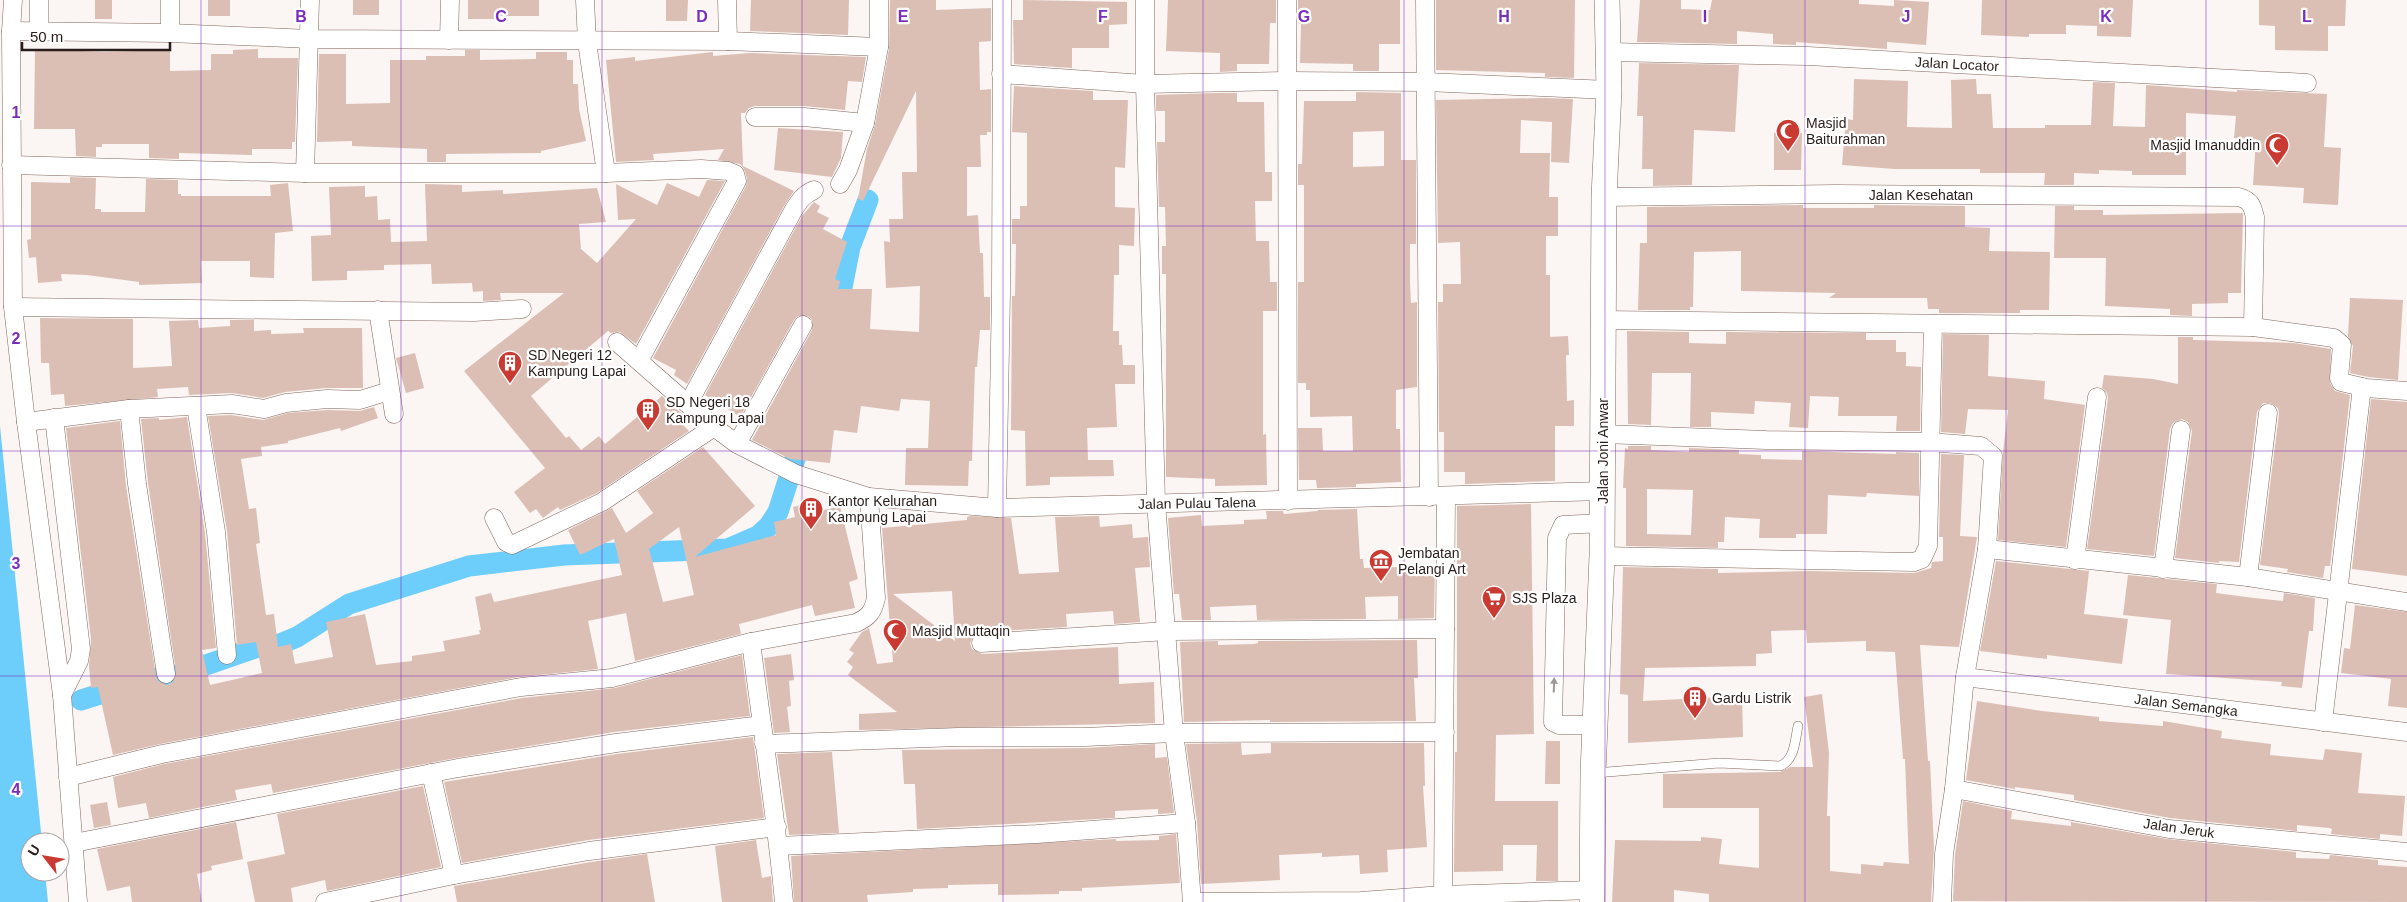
<svg xmlns="http://www.w3.org/2000/svg" width="2407" height="902" viewBox="0 0 2407 902" font-family="Helvetica,sans-serif">
  <style>
    .water { fill: #6dcdfb }
    .lines { fill: none; stroke-linecap: round; stroke-linejoin: round }
    .canal { stroke: #6dcdfb; stroke-width: 21 }
    .building { fill: #dbbfb5; fill-rule: evenodd }
    .service-casing { stroke: #82685f; stroke-width: 10 }
    .minor-casing { stroke: #82685f; stroke-width: 19 }
    .secondary-casing { stroke: #82685f; stroke-width: 26 }
    .service { stroke: #fff; stroke-width: 9 }
    .minor { stroke: #fff; stroke-width: 18 }
    .secondary { stroke: #fff; stroke-width: 25 }
    .oneway { fill: #9e9998 }
    .grid { fill: none; stroke: #7b2cbf; stroke-width: 1; stroke-opacity: 0.55 }
    .labels { text-anchor: middle; stroke-width: 4.5; stroke-linejoin: round; paint-order: stroke }
    .street-label { font-size: 14px; fill: #281d1a; stroke: #fff }
    .poi-label { font-size: 14px; fill: #281d1a; stroke: #fff; text-anchor: start }
    .grid-label { font-size: 16px; text-anchor: middle; font-weight: bold; fill: #7b2cbf; stroke: #fff; stroke-width: 4.5; stroke-linejoin: round; paint-order: stroke }
  </style>
  <rect width="100%" height="100%" fill="#fbf5f3"/>
  <!-- water -->
  <path class="water" d="M0,426L42,842H30V872H45L48,902H0Z"/>
  <g class="lines">
    <!-- canal -->
    <g class="canal">
      <path d="M836,318L850,247L868,200"/>
      <path d="M81,700L126,686L133,681L171,677L264,645L280,644L297,637L349,604L469,566L564,555L728,549L758,536L769,526L778,512L804,431"/>
    </g>
  </g>
  <!-- building -->
  <g class="building">
    <rect x="95" y="0" width="17" height="19"/>
    <rect x="208" y="0" width="22" height="16"/>
    <rect x="353" y="0" width="26" height="15"/>
    <path d="M468,0H539V16H494V19H468Z"/>
    <path d="M666,0H688L687,21H666Z"/>
    <path d="M751,0H849L848,35L750,31Z"/>
    <path d="M890,0H936V10L991,8V41L979,42L980,90L991,89V132H987V135H980L981,167H967V216L978,215L980,253H983L984,297H990V330H980L977,367H975L972,461H969L968,486L905,485L906,448H928L930,401L901,399L899,411L861,406L857,433L834,430L830,463L790,459L752,440L812,330V320L808,316H798L794,320L740,417L705,395L802,216L814,202L820,206L817,212L829,218L823,229L847,242L835,279L840,281L838,289H872L870,329L919,332L920,286L886,288L884,241L890,242L889,219H903L902,172H917L916,91L863,201L858,199L867,149L875,125L889,49Z"/>
    <path d="M1023,0L1127,2V24L1109,25V48H1072V68L1014,64L1013,20H1023Z"/>
    <path d="M1168,0H1276V23H1270L1269,64H1237V71L1220,72V53L1166,51Z"/>
    <path d="M1298,0H1400V44H1379V71H1353V64L1300,63L1301,24L1298,23Z"/>
    <path d="M1436,0H1575L1574,78L1545,77V73L1436,70Z"/>
    <path d="M1640,0H1681V9L1710,10L1712,0H1859V4L1894,6V0L1929,2L1926,45L1887,42V49L1796,42V45L1773,44V34L1737,31V44L1637,42Z"/>
    <path d="M1982,0H2133L2131,37L2097,36V26L2066,25V34H2029V37L1981,35Z"/>
    <path d="M2259,0H2346L2345,26H2328V51L2275,50V26L2259,25Z"/>
    <path d="M35,49L104,52L170,50V71L211,70V54H233V50L258,49V58H298L295,142H292V149H252V155L179,153V159L149,158V144H102V147H96V157L76,156L75,129H34Z"/>
    <path d="M465,50H480V60L536,59V52H567V60H573V84H578L579,109L586,141L541,151V153L446,154V162H427V149L352,146V141L317,142L319,54H346V104L390,103V60H426V56H465Z"/>
    <path d="M713,52V56L750,53L866,57L862,82L848,81L845,110L804,106H755L749,108L745,113H741L743,166L794,191L784,206L687,384L674,375L676,370L653,358L746,186L747,178L743,167L740,164L718,160L724,149L653,154L654,160L616,162L606,60L635,57V61Z"/>
    <path d="M1639,63L1739,65L1735,132L1694,130L1692,185L1653,186V169H1642L1643,116H1637Z"/>
    <path d="M1854,79L1908,81L1907,127L1952,128L1951,80L1976,79L1977,94H1991L1993,128H2045V125H2091L2093,82L2115,83L2113,126L2145,127L2146,85L2237,92V90L2327,94L2324,147L2341,148L2338,205L2303,203L2304,188L2253,185L2256,139L2234,138L2236,116L2186,113V175H2132V171L2099,170V174L2074,173V185H2044L2045,173H1980V169H1894L1842,165L1846,119L1853,120Z"/>
    <path d="M1014,86L1093,91V100H1128L1125,168L1115,167V207L1135,208L1134,246L1119,245V275H1114L1113,331H1119V345H1122L1123,365H1135V384H1115L1117,427L1087,428L1088,460H1113L1114,476L1050,477V485L1026,486L1025,431L1011,430L1012,296H1015L1016,244H1012V219H1020V206H1027V133L1012,132Z"/>
    <path d="M1356,92L1401,93V160H1416V244H1410V283L1411,303L1417,302V387L1396,390V429H1400L1401,482L1356,484V487L1317,488L1316,480H1299L1298,428H1322L1323,451H1353L1352,416L1310,417V390H1306V383H1298V282H1304V185H1298V164H1302L1304,101H1356ZM1384,131V166L1353,167V132Z"/>
    <path d="M1216,93H1237V102H1264L1265,172H1272V201H1255L1256,241H1269L1270,282H1277V311H1263V435L1266,434L1267,485L1215,486V479L1166,477V274H1162V246H1166L1165,207H1159L1157,142H1165V111H1156V95Z"/>
    <path d="M1545,98L1573,99L1569,163L1551,162L1552,122L1521,120L1520,153H1550L1549,197H1558V236H1546V275H1550V337L1568,336L1569,355H1566L1567,401L1574,400V426H1555V481L1465,484V472H1444V432H1439L1438,302H1443V284H1461L1460,242L1438,243L1436,100Z"/>
    <path d="M778,128L843,132L841,158L832,177L774,170Z"/>
    <path d="M1774,133H1802L1801,170H1774Z"/>
    <path d="M70,177L96,178L95,209H101V212H145L146,179L178,180V194H181V196H271L270,185L288,183L293,231L275,233L274,278L250,277V261H201L202,283L139,285V282L87,275L61,274L62,281L38,283L36,257L29,258L27,240L31,239V182L70,183Z"/>
    <path d="M707,180L725,181L636,344L620,332L611,333L608,331L531,396L566,438L569,436L581,450L599,436L605,444L662,396L689,420L683,425L689,431L597,493L560,510L558,507L543,518L536,509L530,513L514,492L545,468L464,371L564,293H500L501,300L483,301V291L473,292L472,283L432,284L431,264L384,265V270L347,271V280L312,281L311,236L331,235L329,187L365,186V197L377,196L378,220L390,219L391,242L427,241L425,184L462,185V192L503,190V194L597,188L606,222L579,224L581,249L597,263L636,219L618,220L616,184L657,205L667,183L699,197Z"/>
    <path d="M1803,205V208H1874V205L1965,206V227L1990,228L1989,251L2050,252L2049,310H2020V313H1939V309H1928L1927,298H1829L1836,293L1741,291V251L1694,252L1693,307H1690V310H1638L1640,243H1647V207Z"/>
    <path d="M2055,206H2074V210H2103V215L2243,213L2241,293H2228V303L2192,304V316L2170,315V309L2105,306L2106,258H2054Z"/>
    <path d="M2350,298L2403,300L2398,380L2368,377L2350,373L2353,346L2348,336Z"/>
    <path d="M40,318L133,319V368L172,366L169,321L198,320L199,328L230,326V320H254V331L271,330V334L304,333L303,328H362L363,388H326L285,392L263,398L232,393L189,395L188,387L157,389L158,397L65,406L64,394L51,395L49,363H41Z"/>
    <path d="M1627,331L1689,332V343L1726,344V332L1866,333V340H1896V352H1906V366L1921,367L1920,431H1896L1897,416H1838L1839,397L1810,396L1808,428L1789,427L1791,403L1755,401L1754,414L1711,412V427H1690L1691,373H1652L1651,425L1628,424Z"/>
    <path d="M1943,334L1989,335L1988,376L2045,381L2044,399L2085,405L2066,547L1998,540L2003,452L2008,410L1968,409L1965,434L1941,432Z"/>
    <path d="M2178,337H2193V340L2294,343L2331,349L2330,383L2335,391L2350,395L2330,566H2325L2323,578L2287,572L2288,569L2260,565L2279,414L2278,408L2270,403H2263L2257,412L2239,562L2219,561V563L2175,558L2192,431L2188,422L2182,419L2173,423L2170,429L2154,556L2087,549L2108,398L2107,393L2102,388L2104,375L2153,379L2178,384Z"/>
    <path d="M415,353L424,388L406,393L396,358Z"/>
    <path d="M2371,399L2407,402V576L2352,569Z"/>
    <path d="M374,407L378,418L341,431L340,428L288,441V443L261,447L262,456L241,459L249,509L256,508L260,543L256,544L266,615L274,614L278,647L291,644L295,664L333,657L326,622L365,614L376,665L412,661V656L445,651L443,641L480,634L479,630H481L475,597L491,593L494,602L622,575L614,539L580,555L568,530L612,508L626,533L653,513L637,491L703,447L755,506L695,557L776,535L774,522L795,517L793,507L810,503L812,513L840,506L858,579L849,582L855,608L815,616L812,605L739,624L741,634L635,661L626,613L588,621L598,669L519,677L160,744L113,755L98,687L91,688L89,666L91,639L66,428L120,421L126,486L156,676L158,681L167,685L173,682L176,672L148,483L141,419L159,418V420L187,417L205,533L216,648L202,650L210,685L262,673L256,642L237,645L227,531L208,416L231,415L263,420L288,413L327,410L360,411ZM679,527L694,595L663,602L649,549Z"/>
    <path d="M1628,446H1651V450L1689,452V448L1739,450V454L1761,455V459L1802,460V451L1896,454V452L1919,453V496L1867,493L1866,497L1828,495L1827,534H1796V538H1759L1760,519L1725,517L1724,542H1718V548L1626,546V488H1623L1625,448L1628,449ZM1647,489L1693,490L1691,535L1647,534Z"/>
    <path d="M1941,454L1964,455L1960,536L1977,537L1959,647L1920,645L1928,761H1930L1934,848L1931,902H1709V894L1674,890V902H1612L1615,840L1701,841V837L1722,839L1719,864L1759,868V808H1663V774L1780,772L1790,767H1813L1804,697L1822,694L1829,753L1827,816H1830V871L1861,874V864L1883,866L1884,862L1909,864L1905,759H1903L1895,652L1866,651V641L1807,643L1806,630L1771,631L1772,653L1756,654V666L1645,668L1643,701L1742,696L1743,737L1628,743V695L1620,694L1623,567L1718,569V573L1809,571L1914,573L1931,568L1932,562L1943,561V537H1939Z"/>
    <path d="M1531,504L1534,734L1496,735L1495,801H1558V881H1536L1537,845H1503V871L1454,872L1455,752H1457V506Z"/>
    <path d="M1357,509L1360,559H1363L1364,568L1435,566L1434,618L1398,619V596L1365,597L1366,619L1257,620L1256,605L1210,607L1211,620H1182L1179,594H1174L1168,518L1201,515L1202,526L1244,524V520L1267,519L1266,511H1283L1284,514L1318,511V510Z"/>
    <path d="M970,516L1011,518L1019,574L1059,572L1055,517L1099,516L1100,527L1132,524L1133,538L1148,537L1150,567L1135,568L1140,622L1114,624L1113,611L1066,614L1067,627L980,632L975,634L970,643L972,649L982,654L1118,647L1119,684L1154,682L1155,723L859,730V714L897,712L848,675L853,667L847,662L854,653L849,650L862,632L869,628L877,664L893,662L882,528L967,520V517ZM952,591L955,641L893,594Z"/>
    <path d="M1996,561L2089,571L2084,614L2128,619L2122,664L2047,655V659L1980,651Z"/>
    <path d="M2128,575L2217,584L2216,593L2254,598L2283,601L2284,593L2315,598L2313,631H2309L2302,688L2281,686L2282,682L2166,674L2171,620L2123,615Z"/>
    <path d="M2355,605L2407,612V708L2388,706L2391,679L2341,673L2344,648L2350,649Z"/>
    <path d="M1417,640L1418,678H1414L1416,721L1270,722V720L1184,722L1180,642L1218,641V645L1254,644L1258,643V641Z"/>
    <path d="M791,654L794,680L789,681L791,706L787,707L790,732L774,733L764,658Z"/>
    <path d="M742,655L750,716L614,732L456,758L273,793L271,784L235,790L237,800L149,818L146,803L118,808L113,777L164,764L522,698L615,688Z"/>
    <path d="M1977,701L2042,711L2099,717V721L2163,726V721L2222,731L2221,738L2271,744L2270,755L2323,760L2325,749L2362,753L2358,793L2405,796L2402,836L2380,834V839L2331,834L2332,829L2329,828L2297,825V831L2170,818L2074,800V795L2015,787V789L1966,780Z"/>
    <path d="M753,737L764,818L588,840L462,863L444,782L617,754Z"/>
    <path d="M1546,741H1560V784H1545Z"/>
    <path d="M1241,743L1242,755L1271,753V743H1424L1425,786H1423L1427,847L1387,850L1388,872L1360,874L1359,855L1322,857V853L1279,855L1280,880L1201,884L1197,822L1186,744Z"/>
    <path d="M1155,744V758L1167,757L1174,813L1158,814V809L1115,811V818L917,829L915,784H904L902,750L1085,748Z"/>
    <path d="M832,752L839,833L789,835L777,754Z"/>
    <path d="M423,786L441,867L327,891L325,880L291,888L293,902H255L247,862L285,854L277,814Z"/>
    <path d="M1963,801L2012,811L2011,819L2071,826V822L2167,839L2296,852V858L2329,859L2330,855L2378,860V865L2407,867V902L1953,901L1955,855Z"/>
    <path d="M107,802L111,825L94,828L90,805Z"/>
    <path d="M236,822L243,859L211,866L212,870L197,874L202,902H132L130,886L107,891L97,849Z"/>
    <path d="M1176,834L1180,883L1082,888V891H1059V894L998,895V884L948,885V888L913,889V892L867,895L868,902H794L791,856L1116,839V841L1159,840V836Z"/>
    <path d="M756,840L762,878L771,876L773,902H722L715,846Z"/>
    <path d="M647,854L655,902H457L454,886L591,862Z"/>
  </g>
  <g class="lines">
    <defs>
      <path id="service" d="M1595,773L1719,763L1780,766C1795,760 1795,740 1798,726"/>
      <g id="minor">
        <path d="M13,0L11,31L13,307L26,422L62,695L78,902"/>
        <path d="M585,0L587,42L606,173"/>
        <path d="M727,0L728,41"/>
        <path d="M1145,0V84L1156,503L1174,733L1186,823L1192,902"/>
        <path d="M1287,0L1288,501"/>
        <path d="M1425,0L1429,497"/>
        <path d="M11,31L170,33L310,39L728,41L879,47"/>
        <path d="M39,33V0"/>
        <path d="M170,33V0"/>
        <path d="M449,40L450,0"/>
        <path d="M1608,52L1808,56L2307,83"/>
        <path d="M1001,74L1145,84L1287,81L1426,82L1609,90"/>
        <path d="M755,117H804L865,123"/>
        <path d="M11,165L305,173H606L701,169L728,171L735,174L737,181L639,361"/>
        <path d="M305,173L310,0"/>
        <path d="M840,184L848,170L865,123L879,47V0"/>
        <path d="M1604,197L1835,194L2239,197C2251,201 2252,205 2255,217L2253,327"/>
        <path d="M13,307L474,312L522,309"/>
        <path d="M378,310L394,414"/>
        <path d="M1603,320L2253,327L2334,338L2342,345L2339,378L2341,382L2366,388L2407,391"/>
        <path d="M617,342L714,427L737,444L796,474L869,497L997,508L1603,491"/>
        <path d="M688,404L793,211C799,201 803,195 814,190"/>
        <path d="M196,406L216,532L227,655"/>
        <path d="M129,409L137,484L166,674"/>
        <path d="M54,418L81,649L79,661L62,695"/>
        <path d="M26,422L129,409L232,404L264,409L286,403L327,399L360,400L389,391"/>
        <path d="M1603,434L1766,440L1929,442L1981,446L1993,456L1987,549L1965,677L1954,789L1944,854L1942,902"/>
        <path d="M737,444L803,325"/>
        <path d="M997,508L1001,293L1002,0"/>
        <path d="M494,518L506,542L512,545L602,502L714,427"/>
        <path d="M1987,549L2248,577L2407,602"/>
        <path d="M1602,556L1914,562L1922,559L1928,546L1933,324"/>
        <path d="M2075,560L2097,397"/>
        <path d="M2163,569L2181,430"/>
        <path d="M2248,577L2268,413"/>
        <path d="M751,642C762,729 776,815 784,902"/>
        <path d="M981,643L1167,631L1445,629"/>
        <path d="M1965,677L2407,732"/>
        <path d="M2323,722L2362,387"/>
        <path d="M1595,725H1559L1553,722L1557,538L1563,525L1602,523"/>
        <path d="M764,744L958,737H1085L1174,733L1445,732"/>
        <path d="M431,773L454,875"/>
        <path d="M68,777L162,754L521,687L612,678L751,642L856,623C869,617 873,612 876,598L869,497"/>
        <path d="M1954,789L2169,829L2407,852"/>
        <path d="M74,843L458,768L616,743L762,725"/>
        <path d="M779,846L1037,834L1186,823"/>
        <path d="M1443,895L1446,496"/>
        <path d="M325,902L454,875L589,851L777,827"/>
        <path d="M1192,902L1361,901L1443,895L1592,890"/>
      </g>
      <path id="secondary" d="M1592,902L1593,773L1602,556L1604,197L1609,90L1607,0"/>
    </defs>
    <!-- service casing -->
    <use href="#service" class="service-casing"/>
    <!-- minor casing -->
    <use href="#minor" class="minor-casing"/>
    <!-- secondary casing -->
    <use href="#secondary" class="secondary-casing"/>
    <!-- service -->
    <use href="#service" class="service"/>
    <!-- minor -->
    <use href="#minor" class="minor"/>
    <!-- secondary -->
    <use href="#secondary" class="secondary"/>
  </g>
  <!-- one-way arrows -->
  <defs><path id="oneway-solid" d="M-6-.8H1V-3.2L6.5 0L1 3.2V.8H-6Z" transform="scale(1.25)"/></defs>
  <use class="oneway" href="#oneway-solid" transform="translate(1554 685) rotate(-88)"/>
  <!-- grid -->
  <path class="grid" d="M201,0V902M401,0V902M602,0V902M802,0V902M1003,0V902M1203,0V902M1404,0V902M1605,0V902M1805,0V902M2006,0V902M2206,0V902M0,226H2407M0,451H2407M0,676H2407"/>
  <!-- icons -->
  <defs>
    <symbol id="mosque-pin" viewBox="-11 -11 22 30"><path d="M0 17L-7.5 6A9.5 9.5 0 1 1 7.5 6Z" fill="#c83a32" stroke="#fff"/><path d="M3.5-4.9A6 6 0 1 0 3.5 4.9A5 5 0 1 1 3.5-4.9Z" fill="#fff"/></symbol>
    <symbol id="building-pin" viewBox="-11 -11 22 30"><path d="M0 17L-7.5 6A9.5 9.5 0 1 1 7.5 6Z" fill="#c83a32" stroke="#fff"/><path d="M-4-6H4V6H1V3H-1V6H-4ZM-2.5-4.3h1.7v1.8h-1.7ZM.8-4.3h1.7v1.8H.8ZM-2.5-1h1.7V.8h-1.7ZM.8-1h1.7V.8H.8Z" fill="#fff"/></symbol>
    <symbol id="museum-pin" viewBox="-11 -11 22 30"><path d="M0 17L-7.5 6A9.5 9.5 0 1 1 7.5 6Z" fill="#c83a32" stroke="#fff"/><path d="M0-6L6-3V-2H-6V-3ZM-5-1h2V3h-2ZM-1-1h2V3h-2ZM3-1h2V3H3ZM-6 4H6V6H-6Z" fill="#fff"/></symbol>
    <symbol id="supermarket-pin" viewBox="-11 -11 22 30"><path d="M0 17L-7.5 6A9.5 9.5 0 1 1 7.5 6Z" fill="#c83a32" stroke="#fff"/><path d="M-6-5.5h2.5l.6 2H6L4.5 2H-2.5L-4.4-4H-6ZM-1.5 3.2a1.3 1.3 0 1 0 .1 0ZM3 3.2a1.3 1.3 0 1 0 .1 0Z" fill="#fff"/></symbol>
  </defs>
  <g fill-rule="evenodd">
    <use href="#mosque-pin" x="1774" y="117" width="28" height="38"/>
    <use href="#mosque-pin" x="2263" y="131" width="28" height="38"/>
    <use href="#building-pin" x="496" y="349" width="28" height="38"/>
    <use href="#building-pin" x="634" y="396" width="28" height="38"/>
    <use href="#building-pin" x="797" y="495" width="28" height="38"/>
    <use href="#museum-pin" x="1367" y="547" width="28" height="38"/>
    <use href="#supermarket-pin" x="1480" y="584" width="28" height="38"/>
    <use href="#mosque-pin" x="881" y="617" width="28" height="38"/>
    <use href="#building-pin" x="1681" y="684" width="28" height="38"/>
  </g>
  <g class="labels">
    <!-- street labels -->
    <g class="street-label">
      <text transform="translate(1957 64) rotate(3)" y="5">Jalan Locator</text>
      <text x="1921" y="200">Jalan Kesehatan</text>
      <text transform="translate(1603 451) rotate(-90)" y="5">Jalan Joni Anwar</text>
      <text transform="translate(1197 503) rotate(-1)" y="5">Jalan Pulau Talena</text>
      <text transform="translate(2186 705) rotate(7)" y="5">Jalan Semangka</text>
      <text transform="translate(2179 828) rotate(8)" y="5">Jalan Jeruk</text>
    </g>
    <!-- poi labels -->
    <g class="poi-label">
      <text x="1806" y="128">Masjid<tspan x="1806" dy="16">Baiturahman</tspan></text>
      <text x="2260" y="150" text-anchor="end">Masjid Imanuddin</text>
      <text x="528" y="360">SD Negeri 12<tspan x="528" dy="16">Kampung Lapai</tspan></text>
      <text x="666" y="407">SD Negeri 18<tspan x="666" dy="16">Kampung Lapai</tspan></text>
      <text x="828" y="506">Kantor Kelurahan<tspan x="828" dy="16">Kampung Lapai</tspan></text>
      <text x="1398" y="558">Jembatan<tspan x="1398" dy="16">Pelangi Art</tspan></text>
      <text x="1512" y="603">SJS Plaza</text>
      <text x="912" y="636">Masjid Muttaqin</text>
      <text x="1712" y="703">Gardu Listrik</text>
    </g>
  </g>
  <g class="grid-label">
    <text x="301" y="22">B</text>
    <text x="501" y="22">C</text>
    <text x="702" y="22">D</text>
    <text x="903" y="22">E</text>
    <text x="1103" y="22">F</text>
    <text x="1304" y="22">G</text>
    <text x="1504" y="22">H</text>
    <text x="1705" y="22">I</text>
    <text x="1906" y="22">J</text>
    <text x="2106" y="22">K</text>
    <text x="2307" y="22">L</text>
    <text x="16" y="118">1</text>
    <text x="16" y="344">2</text>
    <text x="16" y="569">3</text>
    <text x="16" y="795">4</text>
  </g>
  <!-- north arrow -->
  <g transform="translate(45 857) rotate(301)"><circle r="24" fill="#ffffff" stroke="#a9a5a3"/>
  <path d="M0-4L9 19L0 12L-9 19Z" fill="#c83a32"/>
  <text y="-8" font-size="14" font-weight="bold" text-anchor="middle" fill="#281d1a">U</text>
  </g>
  <!-- scale -->
  <path d="M22 42v8h148v-8" fill="none" stroke="#281d1a" stroke-width="2.5"/>
  <text x="30" y="42" font-size="15" fill="#281d1a" stroke="#ffffff" stroke-width="4" paint-order="stroke">50 m</text>
</svg>
